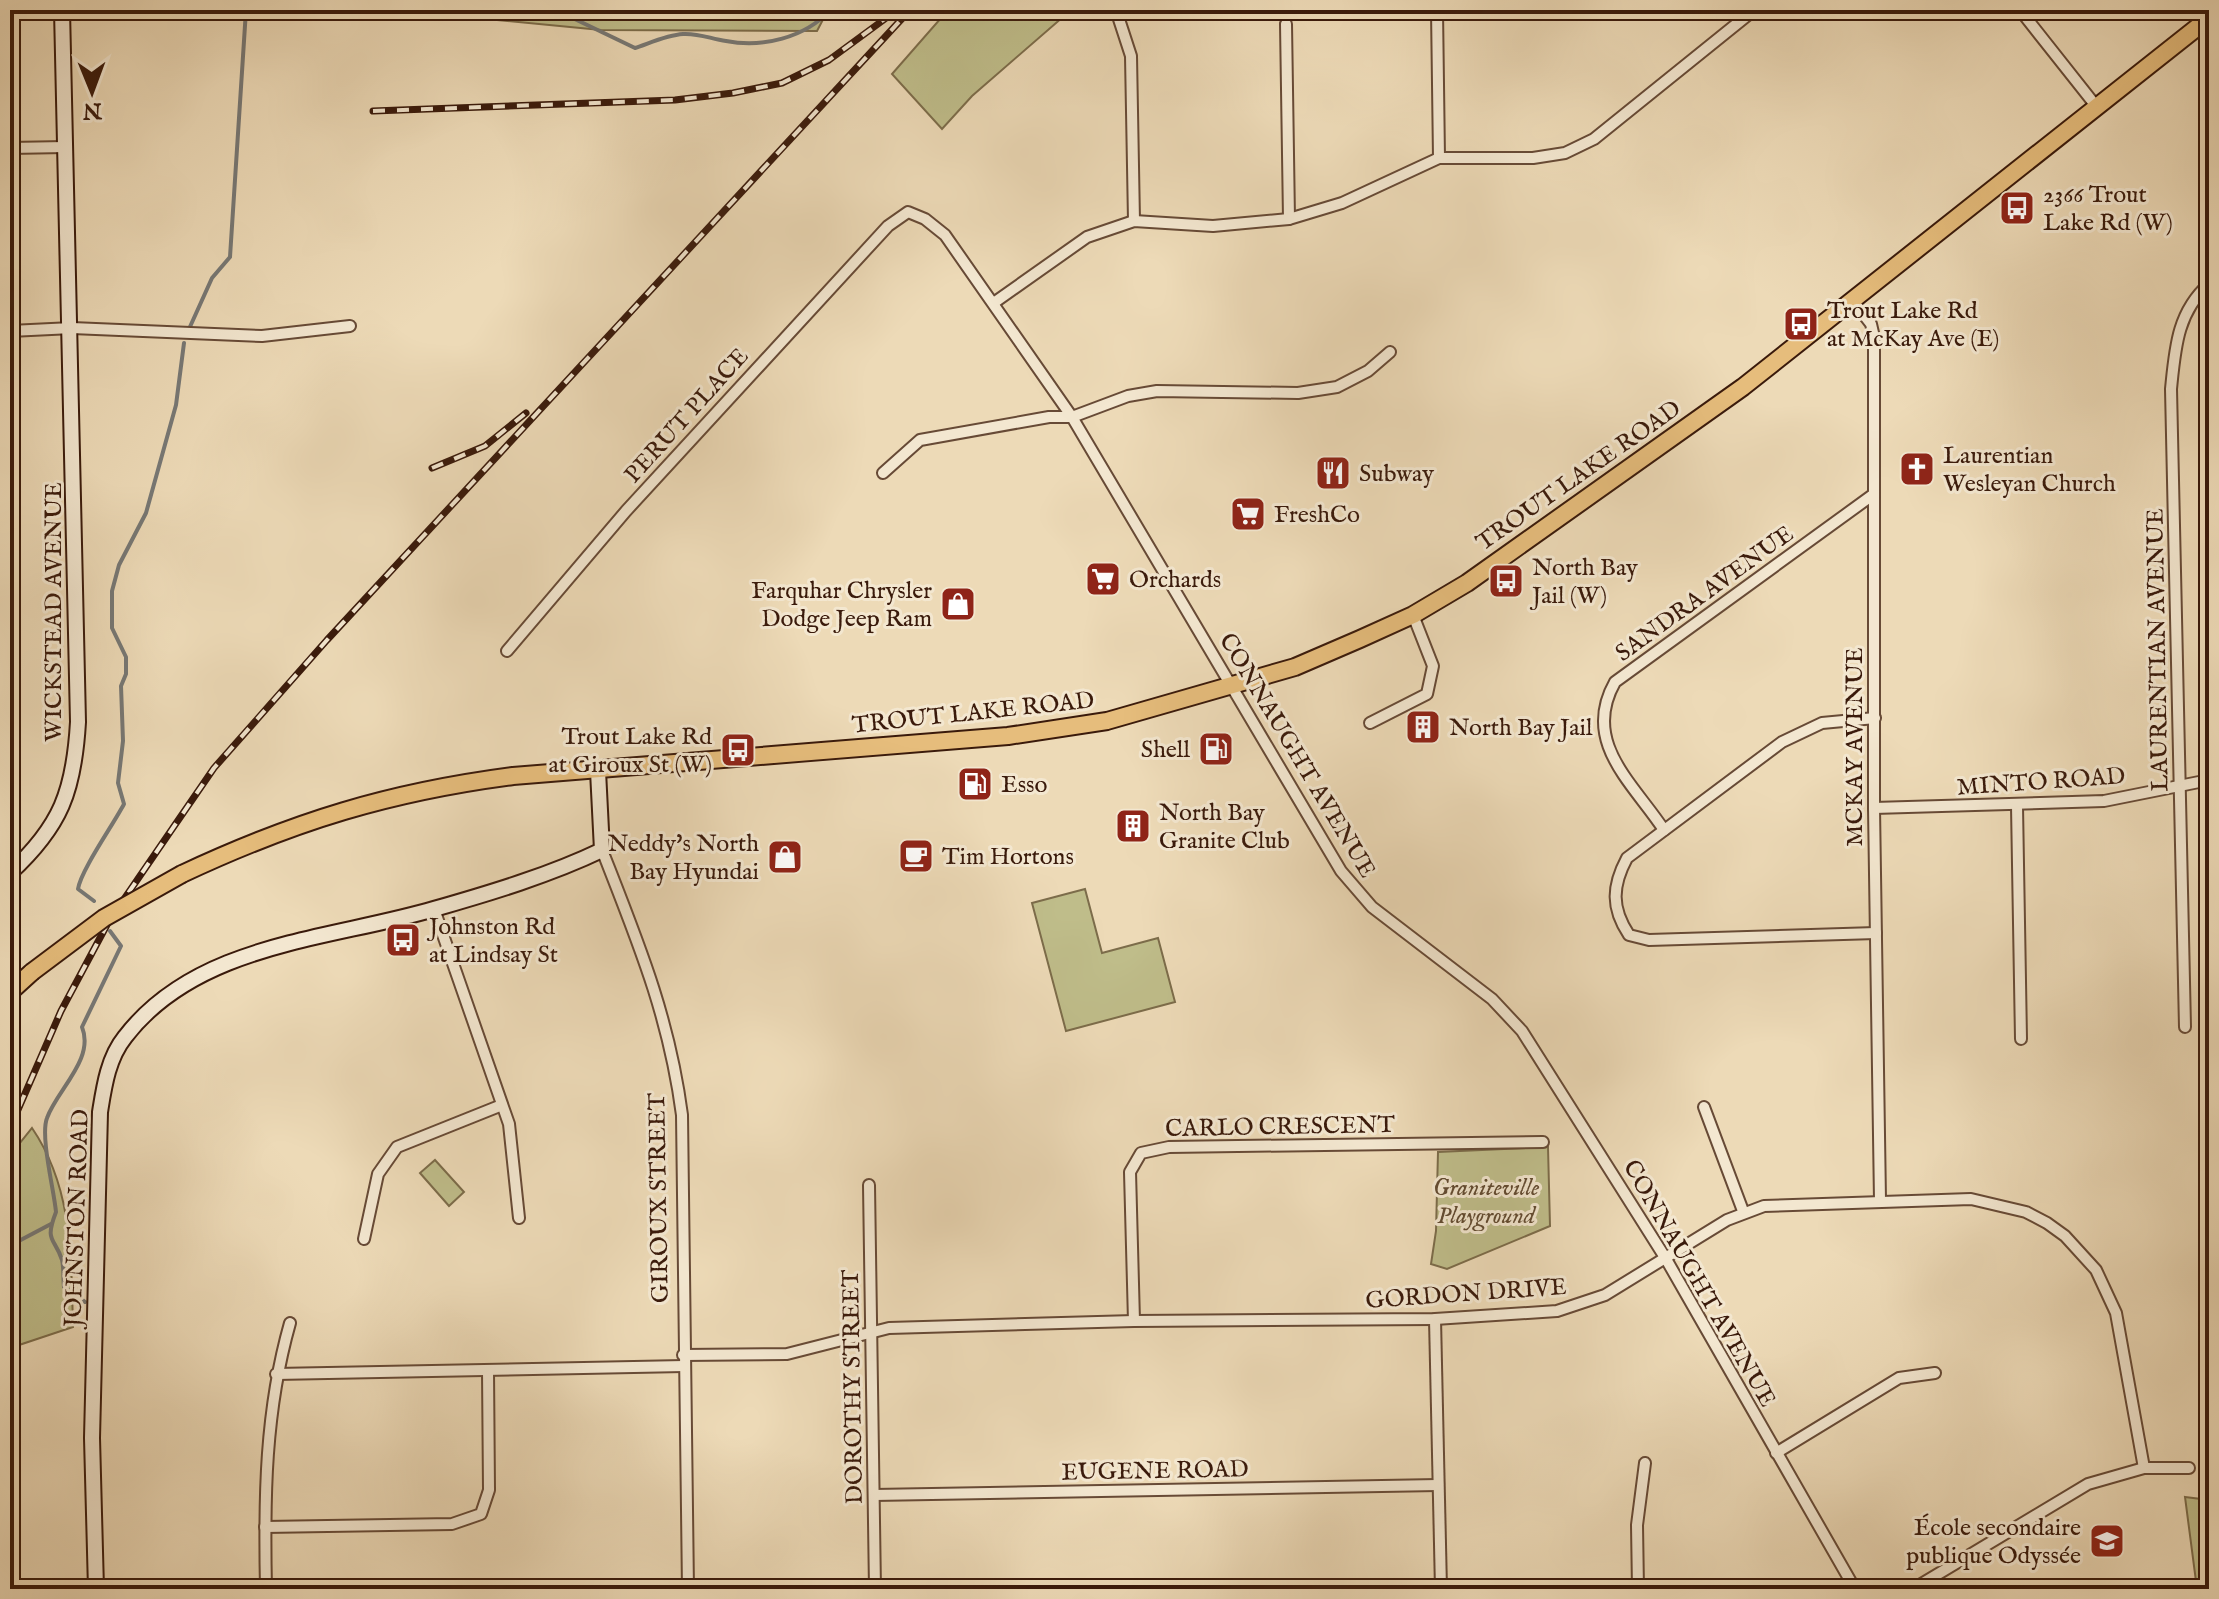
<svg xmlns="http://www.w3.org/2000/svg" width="2219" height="1599" viewBox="0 0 2219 1599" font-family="'IM FELL English',serif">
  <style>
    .green { fill: #bfbd8a; stroke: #7c6c4a; stroke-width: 2 }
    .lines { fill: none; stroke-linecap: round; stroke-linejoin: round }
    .stream { stroke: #777875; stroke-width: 4 }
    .street-casing { stroke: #674a36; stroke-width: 14 }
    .secondary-casing { stroke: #3a1a0b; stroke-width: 18 }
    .primary-casing { stroke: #3a1a0b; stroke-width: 20 }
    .street { stroke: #f3e7d0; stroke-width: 10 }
    .secondary { stroke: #f3e7d0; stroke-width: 14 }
    .primary { stroke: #e6bd7c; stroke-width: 16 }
    .rail-casing { stroke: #3a1a0b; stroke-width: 7 }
    .rail { stroke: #f3e7d0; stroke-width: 4; stroke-dasharray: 12; stroke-linecap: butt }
    .primary-bridge-casing { stroke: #3a1a0b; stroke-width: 20; stroke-linecap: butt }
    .primary-bridge { stroke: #e6bd7c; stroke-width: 16 }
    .labels { text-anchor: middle; stroke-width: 6; stroke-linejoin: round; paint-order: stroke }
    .poi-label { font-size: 24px; fill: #3a1a0b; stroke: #f3e7d0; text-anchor: start }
    .street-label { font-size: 24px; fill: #3a1a0b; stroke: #f3e7d0 }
    .park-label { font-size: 24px; font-style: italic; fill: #624b31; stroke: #f3e7d0 }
  </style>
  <rect width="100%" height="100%" fill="#eddab7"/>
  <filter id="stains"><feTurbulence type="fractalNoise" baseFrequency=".0025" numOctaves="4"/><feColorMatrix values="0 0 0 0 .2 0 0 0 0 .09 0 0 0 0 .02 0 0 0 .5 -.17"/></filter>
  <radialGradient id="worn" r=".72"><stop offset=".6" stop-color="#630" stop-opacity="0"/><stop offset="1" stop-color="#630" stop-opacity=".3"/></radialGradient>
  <!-- green -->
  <g class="green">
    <path d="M392,10H828L817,31L601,30Z"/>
    <path d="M948,10H1071L972,96L942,129L892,74Z"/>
    <path d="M1085,889L1102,953L1158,938L1175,1002L1066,1031L1032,903Z"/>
    <path d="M32,1128C73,1188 71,1257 73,1327L10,1348V1218L16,1148Z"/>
    <path d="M1548,1147L1550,1226L1447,1269L1431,1264L1436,1231L1438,1152Z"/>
    <path d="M435,1160L464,1192L449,1206L420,1173Z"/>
    <path d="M2185,1497L2209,1500V1589H2197Z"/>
  </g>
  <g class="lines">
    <!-- stream -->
    <g class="stream">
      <path d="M556,10L635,48C650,43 667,35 683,34C699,33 711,39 726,41C762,48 805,38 830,10"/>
      <path d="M189,329L212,278L230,257L246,10"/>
      <path d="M94,901L78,889C81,870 113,825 124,804L118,783L123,741L121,686L126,674V657L112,628V591L119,565L146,513L176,405L184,343"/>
      <path d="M15,1247V1243L51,1224"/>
      <path d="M10,1268L14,1252"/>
      <path d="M85,1302L64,1287C63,1278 64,1268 62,1260C55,1237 44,1243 56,1212C54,1190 40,1136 47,1118C57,1090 95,1059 82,1027L121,946L110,931"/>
    </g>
    <defs>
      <g id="street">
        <path d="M1116,10L1131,56L1134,221"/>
        <path d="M1437,10L1439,158"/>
        <path d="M2020,10L2096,106"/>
        <path d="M2198,10L2205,21"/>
        <path d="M1286,24L1289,219"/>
        <path d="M10,148L65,147"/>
        <path d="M1853,301L1871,324L1874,337V808L1880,1200"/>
        <path d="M995,302L1087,237L1134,221L1213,226L1289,219L1342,203L1439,158H1533L1565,153L1594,139L1754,10"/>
        <path d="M10,331L72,328L262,336L350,326"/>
        <path d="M883,473L920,440L1049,417H1072L1128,396L1157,391L1298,393L1337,387L1368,371L1390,352"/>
        <path d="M507,651L626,511L888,226L908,212L925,219L945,235L1072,417L1341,871L1372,907L1492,999L1522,1031L1666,1259L1855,1589"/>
        <path d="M1875,718L1822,723L1782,742L1627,858C1612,886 1611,908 1629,935L1649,940L1876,933"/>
        <path d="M1370,723L1427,694L1433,666L1413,615"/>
        <path d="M2017,806L2021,1039"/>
        <path d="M1874,808L2104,801L2209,780"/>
        <path d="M1664,830C1633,783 1581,742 1615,682L1874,494"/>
        <path d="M602,850C638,942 669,1016 682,1115L688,1589"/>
        <path d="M434,909L509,1124L519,1218"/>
        <path d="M2185,1027L2171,389C2175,349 2177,312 2209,284"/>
        <path d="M1704,1107L1743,1211"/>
        <path d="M869,1185L875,1589"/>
        <path d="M364,1239L378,1174L397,1147L502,1105"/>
        <path d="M1435,1319L1441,1589"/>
        <path d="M1134,1321L1130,1172L1141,1153L1169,1147L1543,1142"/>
        <path d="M683,1355L787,1354L889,1328L1134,1321L1435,1319L1557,1311L1605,1295L1727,1220L1764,1206L1971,1199L2026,1212L2047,1223L2065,1236L2096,1270L2116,1313L2144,1468"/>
        <path d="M276,1374L684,1366"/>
        <path d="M1776,1453L1899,1378L1935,1373"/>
        <path d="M874,1495L1438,1485"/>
        <path d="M265,1527L452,1524L481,1514L489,1490L488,1371"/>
        <path d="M266,1589C264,1498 265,1411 290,1323"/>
        <path d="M1638,1589L1637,1525L1645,1463"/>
        <path d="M1913,1589L2088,1484L2144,1468H2189"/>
      </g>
      <g id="secondary">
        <path d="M10,873C61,826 74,791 78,722L62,10"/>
        <path d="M96,1589L92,1438L100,1112C104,1087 108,1058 125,1037C197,943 329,940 434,909C490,893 550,875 602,850L598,771"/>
      </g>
      <g id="primary">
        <path d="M182,874C295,821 390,792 513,776L1008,736L1107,721L1295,667L1360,639L1413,615L1467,583L1743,387L2209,18"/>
        <path d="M10,992L32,972"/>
      </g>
    </defs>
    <!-- street casing -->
    <use href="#street" class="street-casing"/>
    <!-- secondary casing -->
    <use href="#secondary" class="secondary-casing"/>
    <!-- primary casing -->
    <use href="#primary" class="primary-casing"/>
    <!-- street -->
    <use href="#street" class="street"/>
    <!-- secondary -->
    <use href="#secondary" class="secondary"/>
    <!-- primary -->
    <use href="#primary" class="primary"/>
    <defs>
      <g id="rail">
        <path d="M373,111L675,100L733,93L782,83L829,60L897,10"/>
        <path d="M432,468L485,446L526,413"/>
        <path d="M10,1128L61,1011L109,921L214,768L327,640L910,10"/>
      </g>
    </defs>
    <!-- rail casing -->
    <use href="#rail" class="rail-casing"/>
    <!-- rail -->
    <use href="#rail" class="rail"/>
    <defs>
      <path id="primary-bridge" d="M32,972L104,918L182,874"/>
    </defs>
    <!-- primary-bridge casing -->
    <use href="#primary-bridge" class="primary-bridge-casing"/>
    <!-- primary-bridge -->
    <use href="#primary-bridge" class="primary-bridge"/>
  </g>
  <!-- icons -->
  <defs>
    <symbol id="bus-square" viewBox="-11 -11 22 22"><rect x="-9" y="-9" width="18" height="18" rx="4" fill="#8f2418" stroke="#f3e7d0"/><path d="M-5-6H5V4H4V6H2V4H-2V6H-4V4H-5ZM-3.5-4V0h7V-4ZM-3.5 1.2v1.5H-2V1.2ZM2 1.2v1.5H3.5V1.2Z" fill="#fff"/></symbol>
    <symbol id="church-square" viewBox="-11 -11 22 22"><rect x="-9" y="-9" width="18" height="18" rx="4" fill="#8f2418" stroke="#f3e7d0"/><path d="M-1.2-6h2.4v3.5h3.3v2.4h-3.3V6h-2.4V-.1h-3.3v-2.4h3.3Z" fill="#fff"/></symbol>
    <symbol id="restaurant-square" viewBox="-11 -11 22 22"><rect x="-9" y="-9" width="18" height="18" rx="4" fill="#8f2418" stroke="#f3e7d0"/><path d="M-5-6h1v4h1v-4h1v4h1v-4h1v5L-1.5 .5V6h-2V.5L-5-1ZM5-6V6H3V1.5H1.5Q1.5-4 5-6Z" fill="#fff"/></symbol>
    <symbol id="supermarket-square" viewBox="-11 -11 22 22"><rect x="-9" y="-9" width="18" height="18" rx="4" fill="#8f2418" stroke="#f3e7d0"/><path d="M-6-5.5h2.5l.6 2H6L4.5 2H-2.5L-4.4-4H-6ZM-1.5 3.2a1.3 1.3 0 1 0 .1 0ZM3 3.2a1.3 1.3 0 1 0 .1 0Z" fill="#fff"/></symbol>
    <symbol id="shop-square" viewBox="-11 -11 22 22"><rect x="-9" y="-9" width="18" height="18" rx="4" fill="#8f2418" stroke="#f3e7d0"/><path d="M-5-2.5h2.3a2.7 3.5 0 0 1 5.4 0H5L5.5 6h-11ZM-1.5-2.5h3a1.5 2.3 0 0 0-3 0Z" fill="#fff"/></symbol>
    <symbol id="building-square" viewBox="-11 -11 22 22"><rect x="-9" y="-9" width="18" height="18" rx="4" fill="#8f2418" stroke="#f3e7d0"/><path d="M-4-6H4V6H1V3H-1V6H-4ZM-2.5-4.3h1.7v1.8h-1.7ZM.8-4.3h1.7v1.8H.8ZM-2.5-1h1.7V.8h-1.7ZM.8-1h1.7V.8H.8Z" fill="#fff"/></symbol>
    <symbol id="fuel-square" viewBox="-11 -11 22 22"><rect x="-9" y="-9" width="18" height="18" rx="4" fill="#8f2418" stroke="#f3e7d0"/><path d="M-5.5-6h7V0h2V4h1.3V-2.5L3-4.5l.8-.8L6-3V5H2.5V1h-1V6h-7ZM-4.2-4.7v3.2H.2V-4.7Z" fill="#fff"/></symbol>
    <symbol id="cafe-square" viewBox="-11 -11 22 22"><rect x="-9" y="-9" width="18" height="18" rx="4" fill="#8f2418" stroke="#f3e7d0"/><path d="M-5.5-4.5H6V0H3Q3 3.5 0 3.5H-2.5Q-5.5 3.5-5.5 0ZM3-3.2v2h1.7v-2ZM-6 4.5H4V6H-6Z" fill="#fff"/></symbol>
    <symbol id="school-square" viewBox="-11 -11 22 22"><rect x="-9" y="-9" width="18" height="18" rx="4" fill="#8f2418" stroke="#f3e7d0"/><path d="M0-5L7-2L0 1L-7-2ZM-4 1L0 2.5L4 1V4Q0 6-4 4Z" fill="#fff"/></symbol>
  </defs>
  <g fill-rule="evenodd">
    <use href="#bus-square" x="1997" y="188" width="40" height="40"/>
    <use href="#bus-square" x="1781" y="304" width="40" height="40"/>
    <use href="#church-square" x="1897" y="449" width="40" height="40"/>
    <use href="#restaurant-square" x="1313" y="453" width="40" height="40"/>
    <use href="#supermarket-square" x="1228" y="494" width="40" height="40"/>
    <use href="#supermarket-square" x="1083" y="559" width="40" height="40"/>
    <use href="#bus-square" x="1486" y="561" width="40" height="40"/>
    <use href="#shop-square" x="938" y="584" width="40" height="40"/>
    <use href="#building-square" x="1403" y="707" width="40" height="40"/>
    <use href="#fuel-square" x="1196" y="729" width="40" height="40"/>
    <use href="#bus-square" x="718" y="730" width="40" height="40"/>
    <use href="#fuel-square" x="955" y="764" width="40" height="40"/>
    <use href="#building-square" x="1113" y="806" width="40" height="40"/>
    <use href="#cafe-square" x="896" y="836" width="40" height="40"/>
    <use href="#shop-square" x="765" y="837" width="40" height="40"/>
    <use href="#bus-square" x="383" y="920" width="40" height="40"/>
    <use href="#school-square" x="2087" y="1521" width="40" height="40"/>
  </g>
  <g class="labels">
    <!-- poi labels -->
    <g class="poi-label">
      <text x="2043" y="202">2366 Trout<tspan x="2043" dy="28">Lake Rd (W)</tspan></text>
      <text x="1827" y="318">Trout Lake Rd<tspan x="1827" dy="28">at McKay Ave (E)</tspan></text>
      <text x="1943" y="463">Laurentian<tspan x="1943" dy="28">Wesleyan Church</tspan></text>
      <text x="1359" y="481">Subway</text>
      <text x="1274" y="522">FreshCo</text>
      <text x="1532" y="575">North Bay<tspan x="1532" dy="28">Jail (W)</tspan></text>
      <text x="1129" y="587">Orchards</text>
      <text x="932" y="598" text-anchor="end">Farquhar Chrysler<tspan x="932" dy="28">Dodge Jeep Ram</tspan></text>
      <text x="1449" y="735">North Bay Jail</text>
      <text x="712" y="744" text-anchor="end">Trout Lake Rd<tspan x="712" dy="28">at Giroux St (W)</tspan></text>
      <text x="1190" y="757" text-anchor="end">Shell</text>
      <text x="1001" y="792">Esso</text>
      <text x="1159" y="820">North Bay<tspan x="1159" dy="28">Granite Club</tspan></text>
      <text x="759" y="851" text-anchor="end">Neddy's North<tspan x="759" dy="28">Bay Hyundai</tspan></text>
      <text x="942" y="864">Tim Hortons</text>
      <text x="429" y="934">Johnston Rd<tspan x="429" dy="28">at Lindsay St</tspan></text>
      <text x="2081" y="1535" text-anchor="end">École secondaire<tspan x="2081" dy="28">publique Odyssée</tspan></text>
    </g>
    <!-- street labels -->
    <g class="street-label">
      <text transform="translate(686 415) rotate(-48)" y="8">PERUT PLACE</text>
      <text transform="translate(1578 475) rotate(-35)" y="8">TROUT LAKE ROAD</text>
      <text transform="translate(1704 593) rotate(-36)" y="8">SANDRA AVENUE</text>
      <text transform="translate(53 612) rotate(-90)" y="8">WICKSTEAD AVENUE</text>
      <text transform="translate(2157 650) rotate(-91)" y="8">LAURENTIAN AVENUE</text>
      <text transform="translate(973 712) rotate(-6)" y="8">TROUT LAKE ROAD</text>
      <text transform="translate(1854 747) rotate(-90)" y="8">MCKAY AVENUE</text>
      <text transform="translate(1298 755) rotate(59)" y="8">CONNAUGHT AVENUE</text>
      <text transform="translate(2041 781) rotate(-4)" y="8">MINTO ROAD</text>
      <text transform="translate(1280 1126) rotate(-1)" y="8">CARLO CRESCENT</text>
      <text transform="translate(658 1198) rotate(-91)" y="8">GIROUX STREET</text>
      <text transform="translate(76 1218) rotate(-88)" y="8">JOHNSTON ROAD</text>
      <text transform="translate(1700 1283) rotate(60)" y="8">CONNAUGHT AVENUE</text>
      <text transform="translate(1466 1293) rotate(-4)" y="8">GORDON DRIVE</text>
      <text transform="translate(852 1387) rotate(-91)" y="8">DOROTHY STREET</text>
      <text transform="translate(1155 1470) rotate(-1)" y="8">EUGENE ROAD</text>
    </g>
    <!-- park labels -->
    <g class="park-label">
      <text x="1486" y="1195">Graniteville<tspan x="1486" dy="28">Playground</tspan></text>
    </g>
  </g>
  <!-- margin -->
  <rect width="2219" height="1599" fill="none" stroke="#eddab7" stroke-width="40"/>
  <rect x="12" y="12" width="2195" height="1575" fill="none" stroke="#3a1a0b" stroke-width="4"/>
  <rect x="20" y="20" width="2179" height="1559" fill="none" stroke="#3a1a0b" stroke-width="2"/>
  <!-- north arrow -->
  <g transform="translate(92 92) rotate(179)" stroke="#f3e7d0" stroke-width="6" paint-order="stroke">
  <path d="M0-6L14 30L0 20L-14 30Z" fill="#3a1a0b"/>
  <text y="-12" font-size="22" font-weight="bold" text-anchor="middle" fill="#3a1a0b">N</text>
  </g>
  <rect width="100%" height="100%" filter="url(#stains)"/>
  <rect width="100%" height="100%" fill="url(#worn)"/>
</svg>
